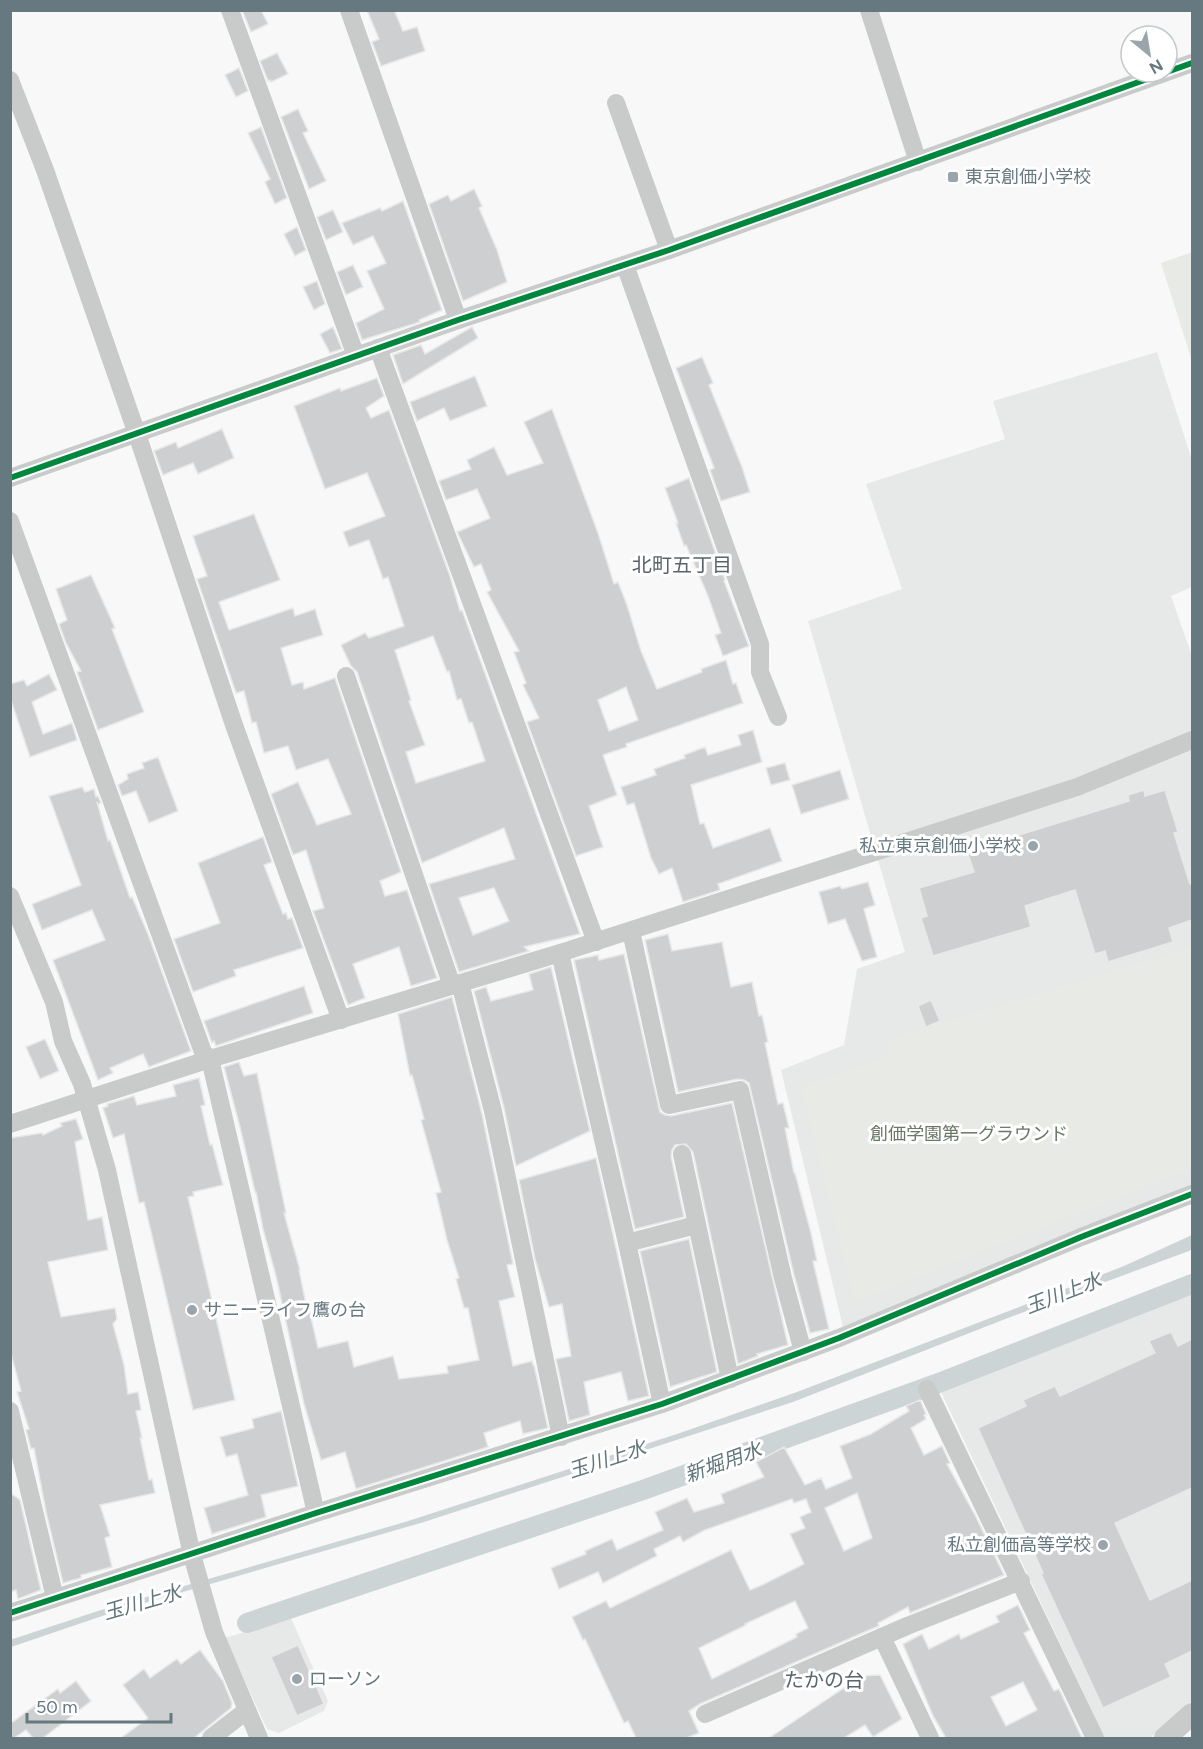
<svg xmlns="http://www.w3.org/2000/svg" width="1203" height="1749" viewBox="0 0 1203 1749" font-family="Figtree,'Noto Sans JP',sans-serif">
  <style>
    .built { fill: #e7e9e8 }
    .green { fill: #e8eae5 }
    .water { fill: #ccd4d6 }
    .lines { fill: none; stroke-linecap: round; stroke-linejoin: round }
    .canal { stroke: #ccd4d6; stroke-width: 20 }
    .building { fill: #cdcfd0; stroke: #e8e8e8; stroke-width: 1.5; fill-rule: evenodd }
    .minor { stroke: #c9cbcb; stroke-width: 18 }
    .tertiary { stroke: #c9cbcb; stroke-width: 22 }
    .cycleway-casing { stroke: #fff; stroke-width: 10 }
    .cycleway { stroke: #00873e; stroke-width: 6 }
    .poi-dot { fill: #99a5aa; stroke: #fff; stroke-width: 2 }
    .labels { text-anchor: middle; stroke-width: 6; stroke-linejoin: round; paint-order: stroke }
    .poi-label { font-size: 18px; fill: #667880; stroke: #fff; text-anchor: start }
    .park-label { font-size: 18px; fill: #6a7865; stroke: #fff }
    .neighbourhood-label { font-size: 20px; fill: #58656b; stroke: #fff }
    .water-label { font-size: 20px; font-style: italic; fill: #60767a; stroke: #fff }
  </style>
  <rect width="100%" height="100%" fill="#f8f8f8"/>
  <!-- built -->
  <g class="built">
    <path d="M1157,352L1192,460V587L1171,596L1192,656V1187L843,1327L781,1070L844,1045L857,969L905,952L808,621L902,589L866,484L1005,439L993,401Z"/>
    <path d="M1192,1290V1701L1150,1738H1105L940,1390L962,1376Z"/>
    <path d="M291,1618L328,1701L324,1711L279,1733L267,1729L225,1638Z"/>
  </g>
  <!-- green -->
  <g class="green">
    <path d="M1192,252V361L1161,263Z"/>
    <path d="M1192,947V1168L855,1302L801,1087L885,1057L890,1039Z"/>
  </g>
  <!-- water -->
  <path class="water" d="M1192,1235V1249L1189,1251L1013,1316L793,1402L424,1522L114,1612L11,1647L10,1640L101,1610L405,1522L680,1433L797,1392L1014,1309L1124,1266Z"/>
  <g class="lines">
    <!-- canal -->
    <path class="canal" d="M247,1623L643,1490L936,1384L1192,1284"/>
  </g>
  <!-- building -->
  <g class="building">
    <path d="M242,10H261L268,24L251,32Z"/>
    <path d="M367,10H394L403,31L417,27L425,51L381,66L372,42L379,39Z"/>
    <path d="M277,53L288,74L271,82L270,80L268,81L260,61Z"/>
    <path d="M239,68L248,91L236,97L225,75Z"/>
    <path d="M298,109L308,131L303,133L326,181L309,189L281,117Z"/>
    <path d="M261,127L287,198L275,204L265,182L270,179L248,133Z"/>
    <path d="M474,189L482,206L479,208L497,250L507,282L463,301L429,204L448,195L451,201Z"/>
    <path d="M403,201L442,310L419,320L420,322L362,340L356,323L384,309L367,271L386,263L373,236L353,245L342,223L380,208L382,211Z"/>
    <path d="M333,210L343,232L326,240L317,217Z"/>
    <path d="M297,227L306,250L295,256L284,234Z"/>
    <path d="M353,265L363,287L346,295L337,272Z"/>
    <path d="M317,281L325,304L314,310L303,287Z"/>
    <path d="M333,327L342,349L330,353L320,334Z"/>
    <path d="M472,327L478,338L403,384L393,355L421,345L425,354Z"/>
    <path d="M702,357L713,383L709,385L742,467L750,492L721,501L710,470L714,468L676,368Z"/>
    <path d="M475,376L487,406L450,421L444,408L417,421L410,402Z"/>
    <path d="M377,378L384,396L366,408L371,418L389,410L450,576L460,611L462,610L580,934L524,947L529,951L459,972L429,884L515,859L504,828L422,863L357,672L351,666L341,645L365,633L369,638L404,626L388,577L383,579L369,540L349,547L343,532L385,516L367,473L325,489L294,406L340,388L341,391ZM433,636L447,672L449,671L457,700L461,699L469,723L472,722L485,761L416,783L406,752L425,745L409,701L411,700L395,650ZM494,888L509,921L473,935L459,898Z"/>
    <path d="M552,409L598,533L614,584L618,582L627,605L641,651L657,689L702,672L701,669L726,660L733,684L736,683L743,703L626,744L627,747L603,755L617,795L589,806L603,847L576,856L527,722L539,718L523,685L526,683L514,652L519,651L487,592L491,590L481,564L474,567L457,532L490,518L477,489L446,500L439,481L471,469L467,460L494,447L507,475L543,463L524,422ZM626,687L638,720L609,731L598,700Z"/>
    <path d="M222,429L234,458L198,474L193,463L163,475L154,451L176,442L178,448Z"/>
    <path d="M689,478L725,580L724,581L749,646L723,656L715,635L721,633L708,596L686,545L684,546L676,523H678L665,488Z"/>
    <path d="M254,514L280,580L219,602L229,630L293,608L295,616L315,609L323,635L281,648L292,685L303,682L304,689L335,678L401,872L380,881L385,896L407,890L437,978L411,986L399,947L353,964L365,998L348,1005L313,911L324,908L306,850L293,855L271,794L298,782L317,825L351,814L328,759L296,770L288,746L264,753L256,722L252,723L244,691L236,693L197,579L207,576L193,536Z"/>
    <path d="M91,575L115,628L112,629L144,712L98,730L77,672L81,671L66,643L59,624L67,620L56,589Z"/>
    <path d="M49,674L57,690L32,702L43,734L72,723L77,740L30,757L10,697V684L24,680L27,686Z"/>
    <path d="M753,730L762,762L691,785L700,824L704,823L713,848L770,828L782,861L718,884L720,890L683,902L672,868L659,874L651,858L634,803L627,805L621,787L656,775L654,769L685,758L684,755L705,747L708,755L741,745L738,735Z"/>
    <path d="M158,757L178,811L149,823L136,791L122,796L118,785L128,779L127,774L144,768L142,763Z"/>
    <path d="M785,763L790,780L771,785L766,768Z"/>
    <path d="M840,770L849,799L801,814L792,785Z"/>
    <path d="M82,787L85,792L94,789L96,797L98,796L101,803L98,804L97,802L108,841L110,840L130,898L132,897L148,934L191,1051L149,1067L143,1054L110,1068L113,1073L98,1080L53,960L105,940L92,910L42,930L32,904L81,885L49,796Z"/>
    <path d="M1144,790L1145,796L1165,790L1178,832L1174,833L1190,884L1192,883V920L1169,928L1173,942L1108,962L1105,951L1095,954L1075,890L1025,906L1031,927L933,956L921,918L927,916L919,888L974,872L967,851L1129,801L1128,795Z"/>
    <path d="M263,837L272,862L264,865L283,914L286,913L288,919L292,918L303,948L234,970L236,976L193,992L174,939L220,923L198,863Z"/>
    <path d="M868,882L875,905L864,909L877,957L862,961L845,919L828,924L819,892L840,886L842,889Z"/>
    <path d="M668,934L672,951L722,942L731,987L752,982L759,1016L762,1015L768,1042L765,1043L778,1104L783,1103L789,1128H785L794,1173H795L811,1233L817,1261H813L829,1329L810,1333L794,1275L749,1083L744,1080L738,1079L678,1092L645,940Z"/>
    <path d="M624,954L660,1112L665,1115L671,1116L732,1103L788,1345L757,1354L758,1356L738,1364L693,1152L686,1144L675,1145L672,1150L671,1156L684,1217L635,1229L574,960L598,955L599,960Z"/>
    <path d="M551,967L590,1131L516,1166L504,1108L474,991L486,987L491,1001L533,990L529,974Z"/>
    <path d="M304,986L313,1013L216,1046L214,1041L212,1043L204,1021Z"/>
    <path d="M452,997L482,1114L513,1264L507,1265L515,1297L499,1301L513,1366L532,1361L533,1365H534L548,1428L523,1434L520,1421L484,1433L488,1447L356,1489L345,1452L321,1460L304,1404L276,1276L263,1229L256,1192H255L241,1131L224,1067L239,1062L244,1076L257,1073L286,1213H284L300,1270H299L306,1304H308L318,1348L348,1341L354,1367L393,1356L399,1379L448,1373L447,1366L479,1360L468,1308H464L456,1279L459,1278L447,1240L436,1193L441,1192L421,1120L424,1119L412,1075L410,1076L398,1014Z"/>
    <path d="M931,1000L940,1021L926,1027L918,1006Z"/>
    <path d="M45,1039L59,1071L40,1079L26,1047Z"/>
    <path d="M199,1078L205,1105L201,1106L210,1145L212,1144L223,1185L193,1192L194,1196L188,1197L235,1400L193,1410L144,1202L139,1203L124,1134L113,1138L103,1108L108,1106L107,1104L134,1096L137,1105L176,1096L173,1085Z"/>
    <path d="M76,1119L83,1139L75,1142L88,1220L102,1217L108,1250L48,1262L61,1317L115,1308L117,1319L113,1324L124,1365L128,1394L138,1392L141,1410L136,1411L142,1438H140L149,1480L152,1479L155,1493L100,1505L110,1536L105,1538L112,1567L81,1575V1578L63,1583L46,1512L34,1448L31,1449L26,1430L29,1429L17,1392L21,1391L10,1350V1138L42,1133L43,1135L62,1126L60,1123Z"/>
    <path d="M596,1158L649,1396L628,1401L621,1372L584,1382L590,1415L569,1421L556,1359L571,1356L562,1304L549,1307L535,1259L519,1180Z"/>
    <path d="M689,1239L717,1372L670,1387L640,1251Z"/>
    <path d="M1171,1332L1178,1346L1192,1339V1488L1115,1523L1150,1600L1192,1580V1651L1165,1664L1171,1677L1103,1708L1041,1574L1043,1573L978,1428L1026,1406L1023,1400L1055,1386L1060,1396L1155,1353L1149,1341Z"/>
    <path d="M920,1400L926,1414L924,1415L926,1419L911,1428L924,1455L942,1446L950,1463L947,1464L976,1517L1004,1575L910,1613L908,1607L878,1623L879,1626L874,1628L700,1704L689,1711L699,1733L686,1738H636L628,1721L624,1723L585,1639L583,1640L572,1617L606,1601L610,1608L731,1550L750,1590L762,1585L804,1564L790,1534L805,1528L800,1517L811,1512L806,1499L794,1503L792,1499L705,1530L683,1542L680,1536L654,1549L657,1556L603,1583L598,1572L559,1589L551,1568L586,1554L585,1551L612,1539L617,1550L663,1530L655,1512L687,1498L694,1512L724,1503L721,1494L764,1477L756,1462L784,1447L805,1485L821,1478L826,1489L852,1478L840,1446L871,1434L909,1411L906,1406ZM857,1493L872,1538L844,1551L825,1508ZM795,1601L808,1628L796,1634L797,1637L712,1679L699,1648L746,1625L745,1624Z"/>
    <path d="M281,1411L298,1486L261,1495L266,1517L212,1534L204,1508L248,1495L237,1454L226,1457L220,1437L254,1428L252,1419Z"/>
    <path d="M10,1493L20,1500L41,1590L18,1599L16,1590L10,1592Z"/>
    <path d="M1018,1605L1030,1630L1024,1633L1054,1691L1059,1689L1082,1738H946L933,1716L903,1644L922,1634L929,1649L959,1634L961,1639L999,1622L996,1616ZM1023,1682L1037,1710L1006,1726L991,1697Z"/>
    <path d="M298,1645L324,1704L297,1716L271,1657Z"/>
    <path d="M200,1650L223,1681L232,1703L231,1708L194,1738H121L148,1718L123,1685L144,1669L150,1678L177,1659L181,1664Z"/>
    <path d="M880,1675L902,1719L873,1737L865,1725L844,1738H769L862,1676Z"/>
    <path d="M76,1681L91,1701L43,1738H33L26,1730L14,1738H10V1724L58,1689L60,1693Z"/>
  </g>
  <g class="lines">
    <!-- minor -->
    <g class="minor">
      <path d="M230,10L356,356"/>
      <path d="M349,10L458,320"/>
      <path d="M869,10L918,162"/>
      <path d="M10,80L45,170L137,434L234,725L341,1020"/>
      <path d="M616,103L669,250"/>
      <path d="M625,265L760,644V672L778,717"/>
      <path d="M378,348L596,942"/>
      <path d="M10,478L458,320L669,250L1192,63"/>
      <path d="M10,521L203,1052L210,1059L316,1513"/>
      <path d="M346,676L452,986"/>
      <path d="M10,896L54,1002L63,1041L82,1084L107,1170L192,1555L214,1632L259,1738"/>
      <path d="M631,931L669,1105L740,1090L783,1278L803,1352"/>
      <path d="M560,953L627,1243L662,1404"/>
      <path d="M460,983L493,1111L561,1437"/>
      <path d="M10,1124L210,1059L560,953L1077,787L1192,740"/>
      <path d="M682,1154L730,1379"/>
      <path d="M627,1243L696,1225"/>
      <path d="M927,1389L1095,1738"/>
      <path d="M10,1411L55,1598"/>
      <path d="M10,1613L316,1513L662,1404L839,1338L1081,1237L1192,1194"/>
      <path d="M882,1637L930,1738"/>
      <path d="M705,1714L907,1626L1021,1581"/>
      <path d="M211,1738L246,1711"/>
    </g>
    <!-- tertiary -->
    <path class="tertiary" d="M1165,1738L1192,1714"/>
    <defs>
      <g id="cycleway">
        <path d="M10,478L458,320L669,250L1192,63"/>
        <path d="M10,1613L316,1513L662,1404L839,1338L1081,1237L1192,1194"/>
      </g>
    </defs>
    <!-- cycleway casing -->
    <use href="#cycleway" class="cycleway-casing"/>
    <!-- cycleway -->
    <use href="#cycleway" class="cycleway"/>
  </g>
  <!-- markers -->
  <g class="poi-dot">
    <rect x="947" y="171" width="12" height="12" rx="3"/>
    <circle cx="1033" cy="846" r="6"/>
    <circle cx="192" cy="1310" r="6"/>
    <circle cx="1103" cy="1545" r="6"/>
    <circle cx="297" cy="1679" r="6"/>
  </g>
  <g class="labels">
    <!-- poi labels -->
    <g class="poi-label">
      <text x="965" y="183">東京創価小学校</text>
      <text x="1021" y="852" text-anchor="end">私立東京創価小学校</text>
      <text x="204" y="1316">サニーライフ鷹の台</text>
      <text x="1091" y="1551" text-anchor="end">私立創価高等学校</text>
      <text x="309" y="1685">ローソン</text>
    </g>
    <!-- park labels -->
    <g class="park-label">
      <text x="969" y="1140">創価学園第一グラウンド</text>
    </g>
    <!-- neighbourhood labels -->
    <g class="neighbourhood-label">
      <text x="682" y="572">北町五丁目</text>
      <text x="824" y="1687">たかの台</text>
    </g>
    <!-- water labels -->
    <g class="water-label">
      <text transform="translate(1063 1293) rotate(-21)" y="7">玉川上水</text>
      <text transform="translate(607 1459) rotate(-18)" y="7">玉川上水</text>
      <text transform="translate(723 1462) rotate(-20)" y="7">新堀用水</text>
      <text transform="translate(142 1602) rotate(-16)" y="7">玉川上水</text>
    </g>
  </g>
  <!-- border -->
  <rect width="1203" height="1749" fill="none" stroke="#667880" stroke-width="24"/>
  <!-- north arrow -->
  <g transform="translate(1149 54) rotate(150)"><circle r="28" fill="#ffffff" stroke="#c2c9cc" stroke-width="1.5"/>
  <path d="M0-4.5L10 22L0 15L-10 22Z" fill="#99a5aa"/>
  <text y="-9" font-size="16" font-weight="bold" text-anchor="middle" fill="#667880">N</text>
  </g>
  <!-- scale -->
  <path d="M27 1713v9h144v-9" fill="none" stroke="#667880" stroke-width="3"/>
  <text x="36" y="1713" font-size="18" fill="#667880" stroke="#ffffff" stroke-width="4.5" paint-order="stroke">50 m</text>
</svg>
